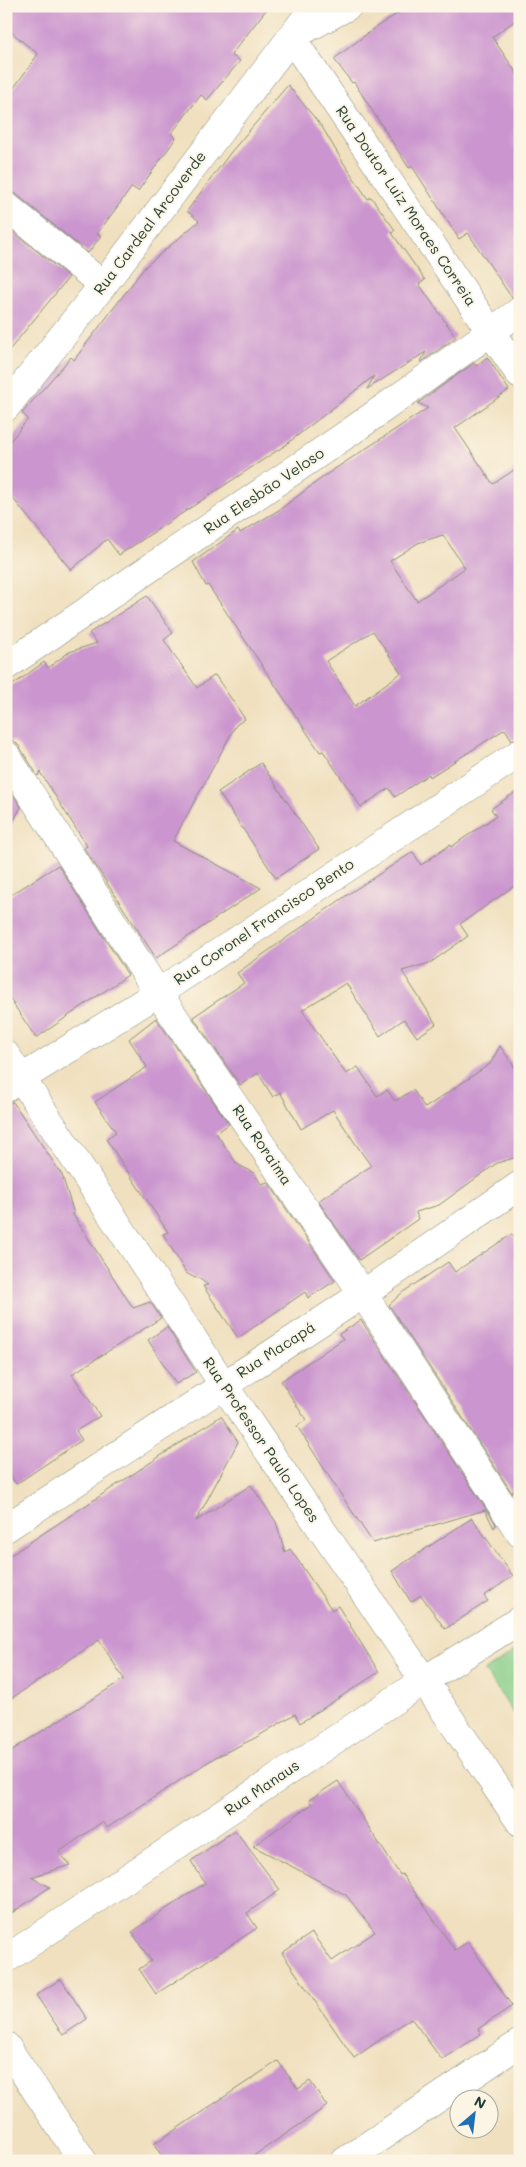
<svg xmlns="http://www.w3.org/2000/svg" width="526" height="2167" viewBox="0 0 526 2167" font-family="Mali,sans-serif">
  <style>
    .green { fill: #85cd88; stroke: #52855e }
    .building { fill: #cb95cf; fill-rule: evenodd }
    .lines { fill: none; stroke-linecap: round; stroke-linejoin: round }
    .minor-casing { stroke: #888e7a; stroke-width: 29 }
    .minor { stroke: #fff; stroke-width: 28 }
    .labels { text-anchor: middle; stroke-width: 4; stroke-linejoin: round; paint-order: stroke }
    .street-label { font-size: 15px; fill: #1f3d34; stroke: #fcf5e5 }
  </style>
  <rect width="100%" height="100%" fill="#fcf5e5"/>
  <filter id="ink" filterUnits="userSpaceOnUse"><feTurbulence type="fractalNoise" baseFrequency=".02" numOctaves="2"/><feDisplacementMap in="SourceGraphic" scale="10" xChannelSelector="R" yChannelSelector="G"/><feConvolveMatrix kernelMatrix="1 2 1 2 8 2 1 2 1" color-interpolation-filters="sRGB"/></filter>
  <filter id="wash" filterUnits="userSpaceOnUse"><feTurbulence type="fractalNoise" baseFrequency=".0096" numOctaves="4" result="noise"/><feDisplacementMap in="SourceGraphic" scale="20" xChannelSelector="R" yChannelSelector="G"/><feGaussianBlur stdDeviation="1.12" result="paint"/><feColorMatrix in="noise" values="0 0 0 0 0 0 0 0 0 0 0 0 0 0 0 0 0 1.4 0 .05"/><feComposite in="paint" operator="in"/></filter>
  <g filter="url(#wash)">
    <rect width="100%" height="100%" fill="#f0e0bf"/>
    <!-- green -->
    <path class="green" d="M520,1647V1723L485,1671Z"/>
    <g id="blocks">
      <!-- building -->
      <g class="building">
        <path d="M16,6H269L231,55L240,61L207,100L201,95L171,134L176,138L138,191L132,187L97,234L101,236L88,253L16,194L6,191V99L38,54L6,28V17Z"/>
        <path d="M410,6H520V17L492,37L520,78V296L512,298L468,233L459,239L412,166L409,168L354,82L352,83L334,59L376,27Z"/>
        <path d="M288,85L322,127L341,159L368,199L371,197L395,230L392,233L425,280L419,284L456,337L420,363L426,352L367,389L374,376L284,446L119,555L107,539L71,570L6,490V446L28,419L22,413L71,357L74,360L145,267L199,221L187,211L231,152Z"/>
        <path d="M6,226L69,277L6,354Z"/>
        <path d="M487,357L509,390L455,428L493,484L520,466V737L512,740L505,729L430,777L429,774L395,797L389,788L361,807L323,751L320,752L208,585L206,586L193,562L238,530L240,533L279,510L330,472L428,408L418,403L474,363L476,366ZM443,535L465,568L417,601L390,561L418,543ZM373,631L401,673L355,706L326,661Z"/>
        <path d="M147,596L173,633L164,640L197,688L215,675L245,719L236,725L173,841L261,888L156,958L84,848L87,846L40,772L38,776L19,746L14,741L6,740V690L44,662L48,668L69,652L97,643L89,633Z"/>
        <path d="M261,763L319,849L276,878L218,792Z"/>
        <path d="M6,784L21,807L6,835Z"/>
        <path d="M520,789V882L460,924L468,936L430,963L402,971L436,1024L417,1037L404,1019L380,1036L346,983L302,1010L346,1074L358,1067L377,1096L387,1090L395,1101L413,1090L425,1108L490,1064L500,1046L520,1075V1146L514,1158L497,1163L439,1205L416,1212L418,1219L359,1260L318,1201L371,1166L355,1143L333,1110L301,1129L280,1092L273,1097L258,1073L240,1085L193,1017L244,983L237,973L350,893L413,852L421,865L450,845L451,847L496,816L491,809Z"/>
        <path d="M58,865L128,975L36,1038L6,993V898Z"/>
        <path d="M156,1018L229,1124L216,1133L237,1164L254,1173L261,1184L268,1182L335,1281L308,1298L305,1292L238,1338L203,1286L208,1285L197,1277L195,1278L186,1273L163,1234L168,1232L106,1139L116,1132L95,1102L147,1067L129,1039Z"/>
        <path d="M13,1102L62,1175L74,1214L72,1213L133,1308L150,1302L161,1318L72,1374L100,1416L76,1431L82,1440L16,1484L6,1469V1104Z"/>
        <path d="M512,1234L520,1248V1479L512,1493L389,1305L403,1292L448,1262L455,1272Z"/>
        <path d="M361,1320L496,1524L494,1528L485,1510L373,1543L330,1478L297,1426L306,1420L281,1381L343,1339L339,1334Z"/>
        <path d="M167,1327L196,1372L176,1384L148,1340Z"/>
        <path d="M221,1416L238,1442L196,1521L251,1485L276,1522L285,1552L290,1549L332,1610L338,1606L379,1672L300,1723L295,1714L255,1738L214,1758L107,1828L102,1822L59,1852L70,1865L31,1877L50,1887L6,1917V1754L124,1679L99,1640L6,1702V1558Z"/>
        <path d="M472,1518L513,1576L484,1596L488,1601L445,1629L421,1595L411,1602L392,1571Z"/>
        <path d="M338,1781L400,1875L402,1874L455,1950L468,1942L512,2006L478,2029L481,2034L442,2060L411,2018L354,2058L282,1953L312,1933L332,1961L375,1932L346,1895L253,1846L312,1804L309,1800Z"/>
        <path d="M235,1830L280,1890L247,1913L257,1928L156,1994L139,1969L151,1961L132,1932L205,1883L191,1861Z"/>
        <path d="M61,1979L87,2019L63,2035L36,1995Z"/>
        <path d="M278,2061L298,2089L310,2081L327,2106L246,2161H165L154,2144Z"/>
      </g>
    </g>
  </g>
  <g filter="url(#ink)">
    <use href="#blocks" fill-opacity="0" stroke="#888e7a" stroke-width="1"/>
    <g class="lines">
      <defs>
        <g id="minor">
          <path d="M348,6L291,37L520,375"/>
          <path d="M6,206L103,285"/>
          <path d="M6,407L103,285L315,6"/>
          <path d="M6,666L353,430L520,311"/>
          <path d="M6,755L158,993L363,1294L520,1533"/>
          <path d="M6,1055L223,1384L520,1822"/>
          <path d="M6,1088L158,993L520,753"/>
          <path d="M6,1528L363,1294L520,1185"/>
          <path d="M6,1959L423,1681L520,1620"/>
          <path d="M6,2046L83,2161"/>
          <path d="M345,2161L520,2043"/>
        </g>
      </defs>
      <!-- minor casing -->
      <use href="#minor" class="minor-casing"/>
      <!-- minor -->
      <use href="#minor" class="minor"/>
    </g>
  </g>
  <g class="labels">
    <!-- street labels -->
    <g class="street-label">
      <text transform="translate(406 206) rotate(56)" y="5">Rua Doutor Luiz Moraes Correia</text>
      <text transform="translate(150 223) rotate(-53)" y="5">Rua Cardeal Arcoverde</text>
      <text transform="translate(264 491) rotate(-34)" y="5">Rua Elesbão Veloso</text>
      <text transform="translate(264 922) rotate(-34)" y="5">Rua Coronel Francisco Bento</text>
      <text transform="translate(262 1145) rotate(56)" y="5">Rua Roraima</text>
      <text transform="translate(276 1350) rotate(-33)" y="5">Rua Macapá</text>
      <text transform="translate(261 1440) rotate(56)" y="5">Rua Professor Paulo Lopes</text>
      <text transform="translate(262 1788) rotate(-34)" y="5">Rua Manaus</text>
    </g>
  </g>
  <!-- margin -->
  <rect width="526" height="2167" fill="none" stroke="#fcf5e5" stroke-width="25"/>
  <!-- north arrow -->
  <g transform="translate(474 2114) rotate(28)"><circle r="24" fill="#fcf5e5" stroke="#a4ab9e"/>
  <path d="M0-4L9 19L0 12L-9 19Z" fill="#1f6fb2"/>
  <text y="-8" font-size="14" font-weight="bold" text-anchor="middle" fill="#1f3d34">N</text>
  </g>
</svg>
